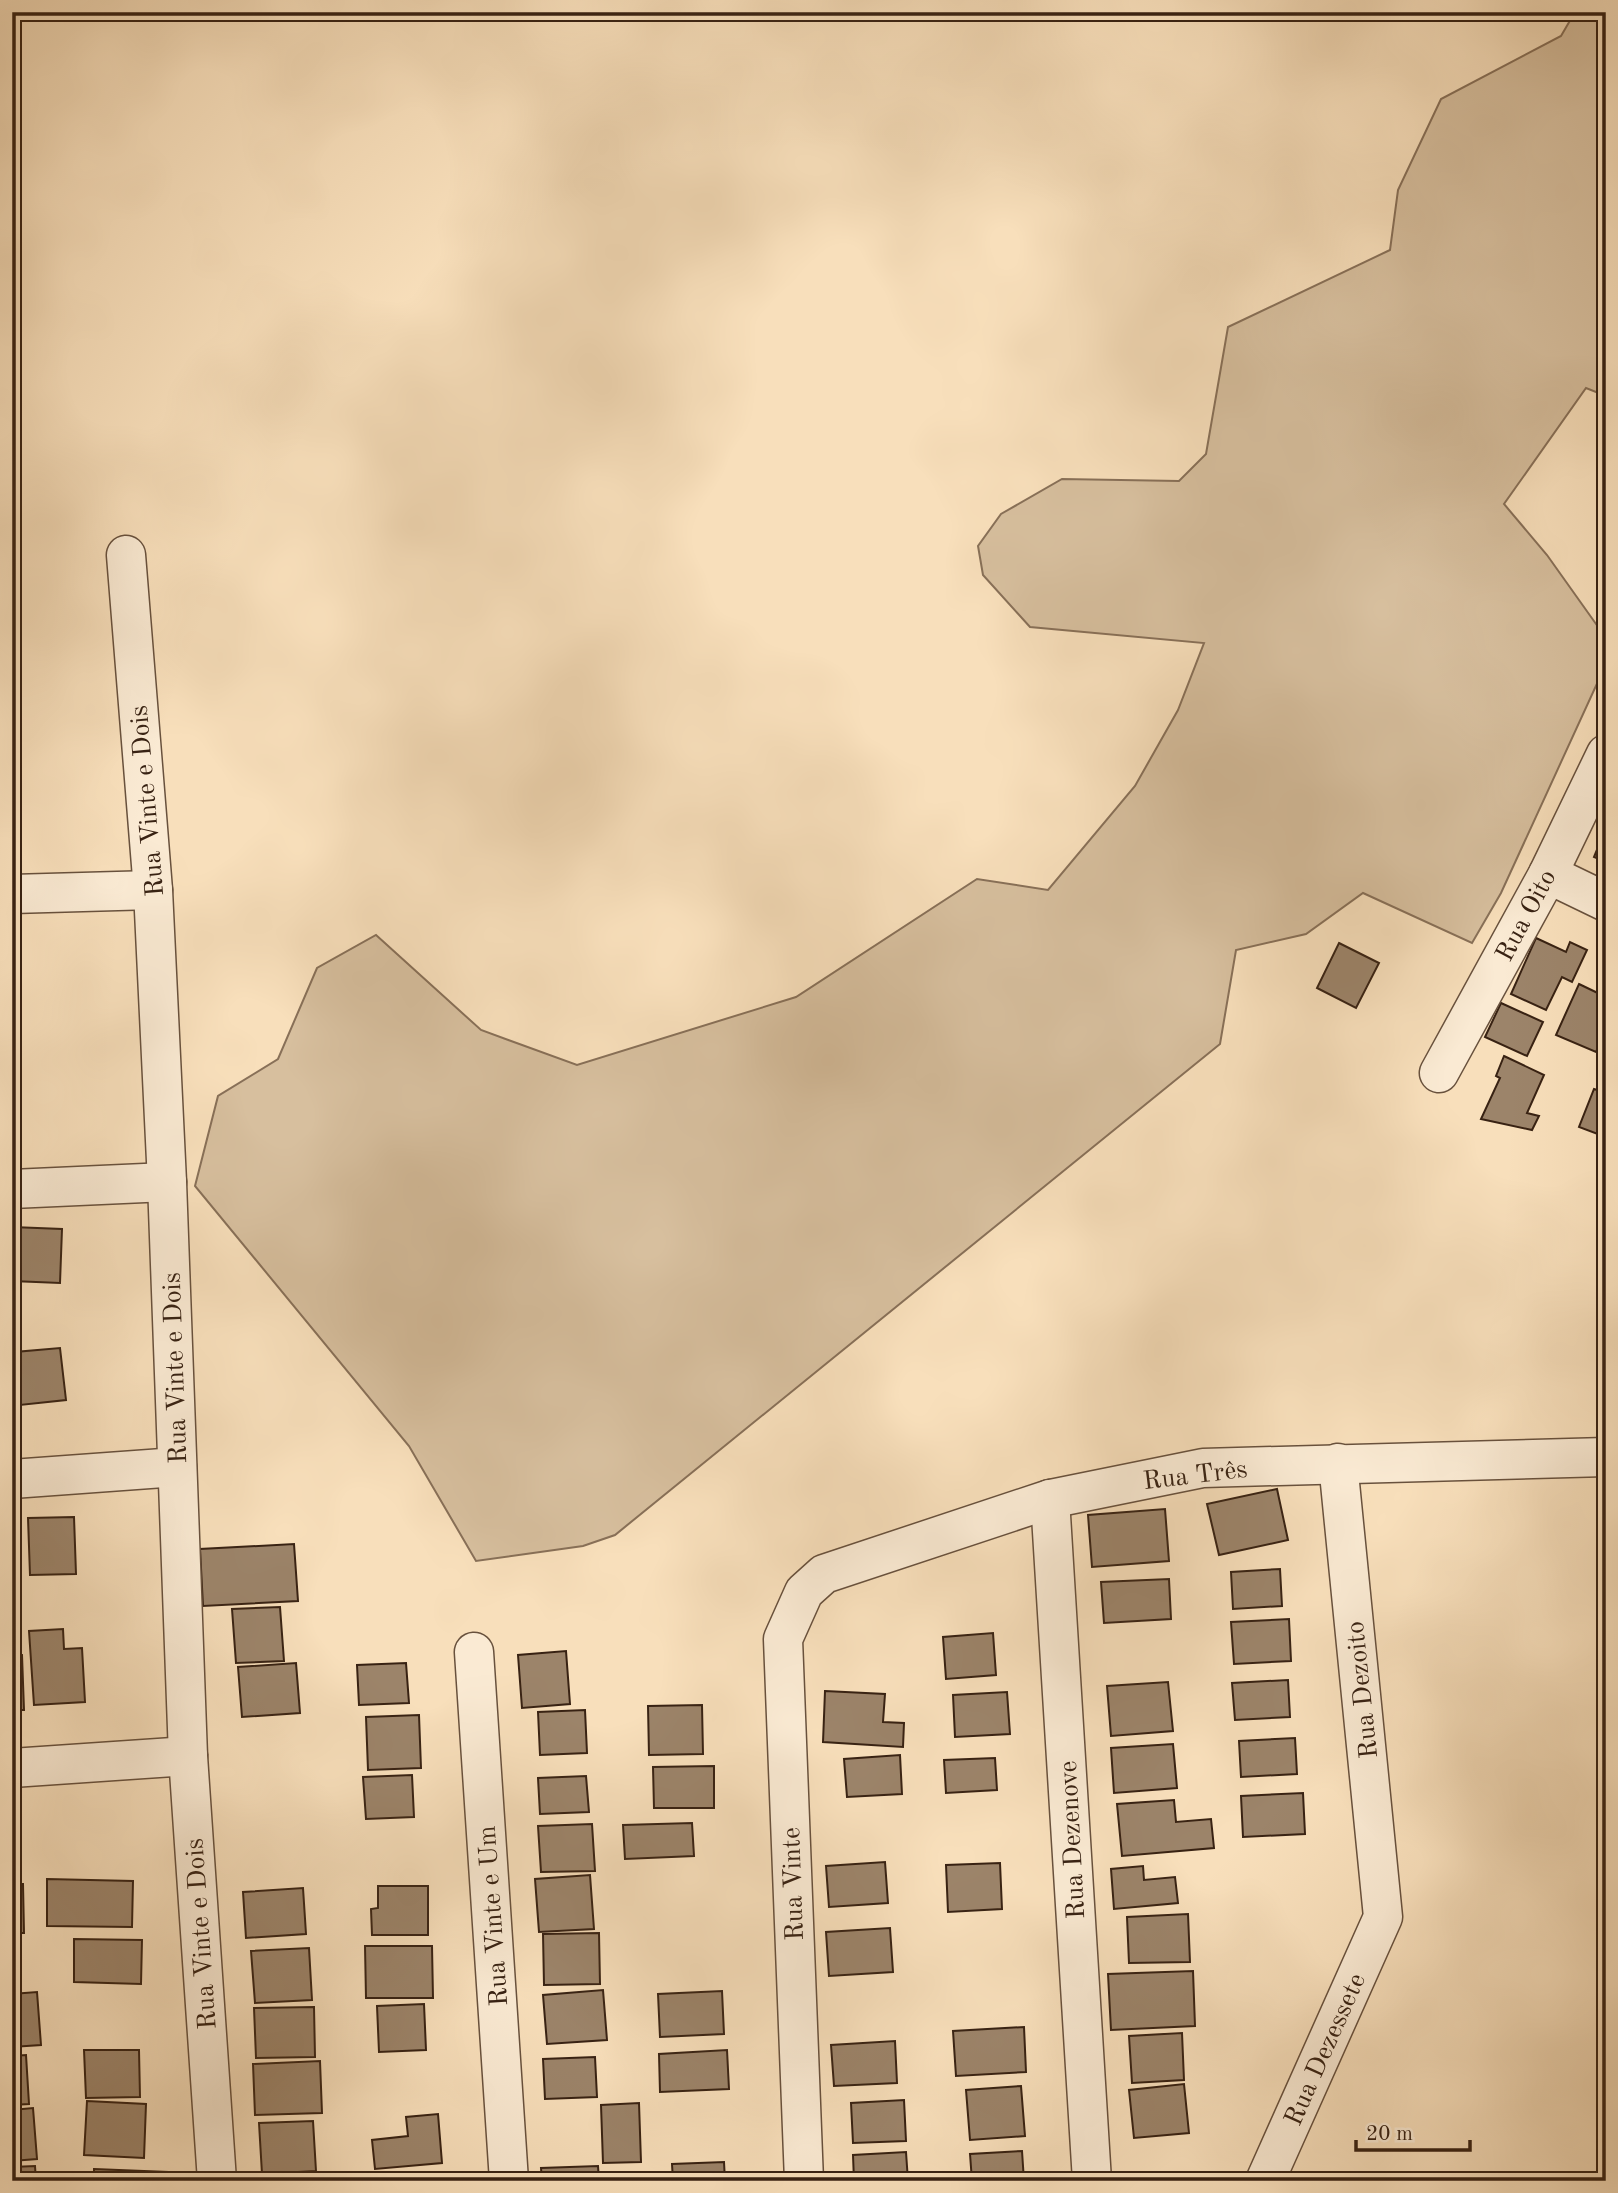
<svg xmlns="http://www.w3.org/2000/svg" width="1618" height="2193" viewBox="0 0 1618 2193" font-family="'Old Standard TT',serif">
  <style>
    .green { fill: #d7bf9e; stroke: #887058; stroke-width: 2 }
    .building { fill: #9c846a; stroke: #382213; stroke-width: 2 }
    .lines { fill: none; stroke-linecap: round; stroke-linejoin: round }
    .minor-casing { stroke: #68513d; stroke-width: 41 }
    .minor { stroke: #faead3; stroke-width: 38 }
    .labels { text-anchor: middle; stroke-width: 5; stroke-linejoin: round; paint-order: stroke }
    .street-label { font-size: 26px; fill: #382213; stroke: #faead3 }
  </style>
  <rect width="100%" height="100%" fill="#f8dfbb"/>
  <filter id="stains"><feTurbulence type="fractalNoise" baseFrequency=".00286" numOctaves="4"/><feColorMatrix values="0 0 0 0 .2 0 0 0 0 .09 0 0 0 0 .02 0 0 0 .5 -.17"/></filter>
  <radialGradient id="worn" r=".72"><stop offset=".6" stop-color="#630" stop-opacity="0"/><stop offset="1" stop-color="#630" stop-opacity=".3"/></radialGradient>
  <!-- green -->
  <path class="green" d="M1575,12H1606V396L1586,388L1504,504L1547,555L1606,638V664L1501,893L1472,943L1363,893L1306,934L1236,950L1220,1044L615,1535L583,1546L476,1561L409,1446L195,1186L218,1096L278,1059L317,968L376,935L481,1030L577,1065L796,997L977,879L1048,890L1135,786L1178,710L1204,643L1030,627L983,575L978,546L1001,514L1062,479L1179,481L1206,454L1228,327L1390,250L1398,190L1441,99L1561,36Z"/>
  <!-- building -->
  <g class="building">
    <path d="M1603,835L1606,837V862L1594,857Z"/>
    <path d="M1536,938L1566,952L1570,942L1587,950L1572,982L1562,977L1546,1010L1511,994Z"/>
    <path d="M1339,943L1379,963L1356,1008L1317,988Z"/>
    <path d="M1579,984L1606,997V1030L1596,1052L1556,1035Z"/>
    <path d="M1501,1003L1543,1022L1527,1056L1485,1037Z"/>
    <path d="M1504,1056L1544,1075L1527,1113L1539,1116L1532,1130L1481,1119L1500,1078L1496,1076Z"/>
    <path d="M1594,1089L1606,1093V1130L1603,1136L1579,1127Z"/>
    <path d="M12,1227L62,1229L60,1283L12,1281Z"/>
    <path d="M60,1348L66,1400L20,1405L15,1352Z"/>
    <path d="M1277,1489L1288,1540L1219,1555L1207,1504Z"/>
    <path d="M12,1507H18L19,1570H12Z"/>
    <path d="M1165,1509L1169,1561L1092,1567L1088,1515Z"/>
    <path d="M74,1517L76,1574L30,1575L28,1518Z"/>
    <path d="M294,1544L298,1601L203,1606L200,1549Z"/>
    <path d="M1280,1569L1282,1606L1233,1609L1231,1572Z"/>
    <path d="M1169,1579L1171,1619L1104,1623L1101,1582Z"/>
    <path d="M280,1607L284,1661L236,1663L232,1609Z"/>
    <path d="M1289,1619L1291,1661L1234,1664L1231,1622Z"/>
    <path d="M63,1629L64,1649L82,1648L85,1702L34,1705L29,1631Z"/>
    <path d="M993,1633L996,1675L946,1679L943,1637Z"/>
    <path d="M566,1651L570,1704L522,1708L518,1655Z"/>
    <path d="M22,1655L24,1710H12V1656Z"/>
    <path d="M296,1663L300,1713L242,1717L238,1667Z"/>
    <path d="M406,1663L409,1703L359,1705L357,1665Z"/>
    <path d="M1288,1680L1290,1717L1235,1720L1232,1683Z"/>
    <path d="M1168,1682L1173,1731L1111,1736L1107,1686Z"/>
    <path d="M825,1691L885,1694L883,1722L904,1723L903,1747L823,1742Z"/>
    <path d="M1007,1692L1010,1734L955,1737L953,1695Z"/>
    <path d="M702,1705L703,1754L649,1755L648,1706Z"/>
    <path d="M585,1710L587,1753L540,1755L538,1712Z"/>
    <path d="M419,1715L421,1768L368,1770L366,1717Z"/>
    <path d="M1295,1738L1297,1774L1241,1777L1239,1741Z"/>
    <path d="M1173,1744L1177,1788L1114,1793L1111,1748Z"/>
    <path d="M900,1755L902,1794L847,1797L844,1759Z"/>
    <path d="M995,1758L997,1790L946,1793L944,1760Z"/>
    <path d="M714,1766V1808H654L653,1767Z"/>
    <path d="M412,1775L414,1817L366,1819L363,1777Z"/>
    <path d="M586,1776L589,1812L540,1814L538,1778Z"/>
    <path d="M1303,1793L1305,1834L1243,1837L1241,1796Z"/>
    <path d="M1174,1800L1176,1822L1211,1819L1214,1848L1122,1856L1117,1804Z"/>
    <path d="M692,1823L694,1856L625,1859L623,1825Z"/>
    <path d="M592,1824L595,1871L541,1872L538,1826Z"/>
    <path d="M885,1862L888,1903L829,1907L826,1866Z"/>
    <path d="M1000,1863L1002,1909L948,1912L946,1865Z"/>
    <path d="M1143,1866L1144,1880L1175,1877L1178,1903L1114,1909L1111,1869Z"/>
    <path d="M590,1875L594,1929L539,1932L535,1879Z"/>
    <path d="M47,1879L133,1881L132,1927L47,1926Z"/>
    <path d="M12,1884H23L24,1933H12Z"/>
    <path d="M378,1886H428V1935H372L371,1909L378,1908Z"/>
    <path d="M303,1888L306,1934L246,1938L243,1892Z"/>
    <path d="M1188,1914L1190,1962L1129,1963L1127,1917Z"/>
    <path d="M890,1928L893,1972L829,1976L826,1932Z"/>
    <path d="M599,1933L600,1984L544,1985L543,1934Z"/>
    <path d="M12,1938H19L21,1989H12Z"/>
    <path d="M74,1939L142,1940L141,1984L74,1982Z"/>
    <path d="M365,1946H432L433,1998H366Z"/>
    <path d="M309,1948L312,2000L255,2003L251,1951Z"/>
    <path d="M1193,1971L1195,2026L1111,2030L1108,1974Z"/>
    <path d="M603,1990L607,2040L547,2044L543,1995Z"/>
    <path d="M722,1991L724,2034L660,2037L658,1994Z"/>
    <path d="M37,1992L41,2045L12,2047V1994Z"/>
    <path d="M424,2004L426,2050L379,2052L377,2006Z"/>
    <path d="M314,2007L315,2057L256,2058L254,2008Z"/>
    <path d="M1024,2027L1026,2072L956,2076L953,2031Z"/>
    <path d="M1182,2033L1184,2080L1132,2083L1129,2036Z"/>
    <path d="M895,2041L897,2083L834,2086L831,2045Z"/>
    <path d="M84,2050H139L140,2097L86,2098Z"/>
    <path d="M727,2050L729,2089L660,2092L659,2054Z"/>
    <path d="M26,2055L29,2104L12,2105V2056Z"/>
    <path d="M595,2057L597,2097L545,2099L543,2059Z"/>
    <path d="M320,2061L322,2113L255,2115L253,2064Z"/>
    <path d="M1184,2084L1189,2133L1134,2138L1129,2090Z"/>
    <path d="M1021,2086L1025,2136L970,2140L966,2090Z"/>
    <path d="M904,2100L906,2141L853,2143L851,2103Z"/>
    <path d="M87,2101L146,2104L144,2158L84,2155Z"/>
    <path d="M639,2103L641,2162L603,2163L601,2105Z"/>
    <path d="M33,2108L37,2159L12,2161V2110Z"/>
    <path d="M438,2114L442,2163L375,2169L372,2140L408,2136L406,2117Z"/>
    <path d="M313,2121L316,2171L262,2174L259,2123Z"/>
    <path d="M1022,2151L1024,2181H972L970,2154Z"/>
    <path d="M906,2152L908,2181H854L853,2155Z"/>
    <path d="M724,2162L725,2181H673L672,2164Z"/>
    <path d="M35,2166L36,2181H12V2167Z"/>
    <path d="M598,2166L599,2181H542L541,2168Z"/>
    <path d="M94,2169L168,2172V2181H94Z"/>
    <path d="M432,2172V2181H375L374,2175Z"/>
    <path d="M309,2177V2181H256V2179Z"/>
  </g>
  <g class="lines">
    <defs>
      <g id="minor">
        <path d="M126,555L153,890L167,1182L188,1756L217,2181"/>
        <path d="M1548,874L1606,902"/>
        <path d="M12,894L153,890"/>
        <path d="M1439,1073L1548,874L1606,754"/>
        <path d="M12,1189L167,1182"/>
        <path d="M12,1479L177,1467"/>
        <path d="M1050,1499L1092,2181"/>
        <path d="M474,1652L509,2181"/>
        <path d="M12,1768L188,1756"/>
        <path d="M804,2181L783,1639L804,1592L824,1574L1050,1499L1203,1468L1606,1457"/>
        <path d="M1265,2181L1383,1917L1338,1463"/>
      </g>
    </defs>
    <!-- minor casing -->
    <use href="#minor" class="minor-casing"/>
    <!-- minor -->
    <use href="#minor" class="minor"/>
  </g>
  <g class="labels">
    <!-- street labels -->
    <g class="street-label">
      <text transform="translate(146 801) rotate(-95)" y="9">Rua Vinte e Dois</text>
      <text transform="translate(1525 915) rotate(-62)" y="9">Rua Oito</text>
      <text transform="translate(174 1368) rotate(-92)" y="9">Rua Vinte e Dois</text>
      <text transform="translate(1195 1474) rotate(-7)" y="9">Rua Três</text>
      <text transform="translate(1361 1690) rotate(-96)" y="9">Rua Dezoito</text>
      <text transform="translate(1071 1840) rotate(-93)" y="9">Rua Dezenove</text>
      <text transform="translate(792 1884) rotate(-92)" y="9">Rua Vinte</text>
      <text transform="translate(492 1916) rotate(-94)" y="9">Rua Vinte e Um</text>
      <text transform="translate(200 1934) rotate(-94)" y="9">Rua Vinte e Dois</text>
      <text transform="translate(1324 2049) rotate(-66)" y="9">Rua Dezessete</text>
    </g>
  </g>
  <!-- margin -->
  <rect width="1618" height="2193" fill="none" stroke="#f8dfbb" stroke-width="42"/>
  <rect x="14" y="14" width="1590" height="2165" fill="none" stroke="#382213" stroke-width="3.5"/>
  <rect x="21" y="21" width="1576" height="2151" fill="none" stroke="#382213" stroke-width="2"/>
  <!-- scale -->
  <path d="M1356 2140v10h114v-10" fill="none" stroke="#382213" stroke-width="3.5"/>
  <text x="1366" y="2140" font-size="21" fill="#382213" stroke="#faead3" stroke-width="5" paint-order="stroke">20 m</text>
  <rect width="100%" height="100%" filter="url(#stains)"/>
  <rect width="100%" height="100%" fill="url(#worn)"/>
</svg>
